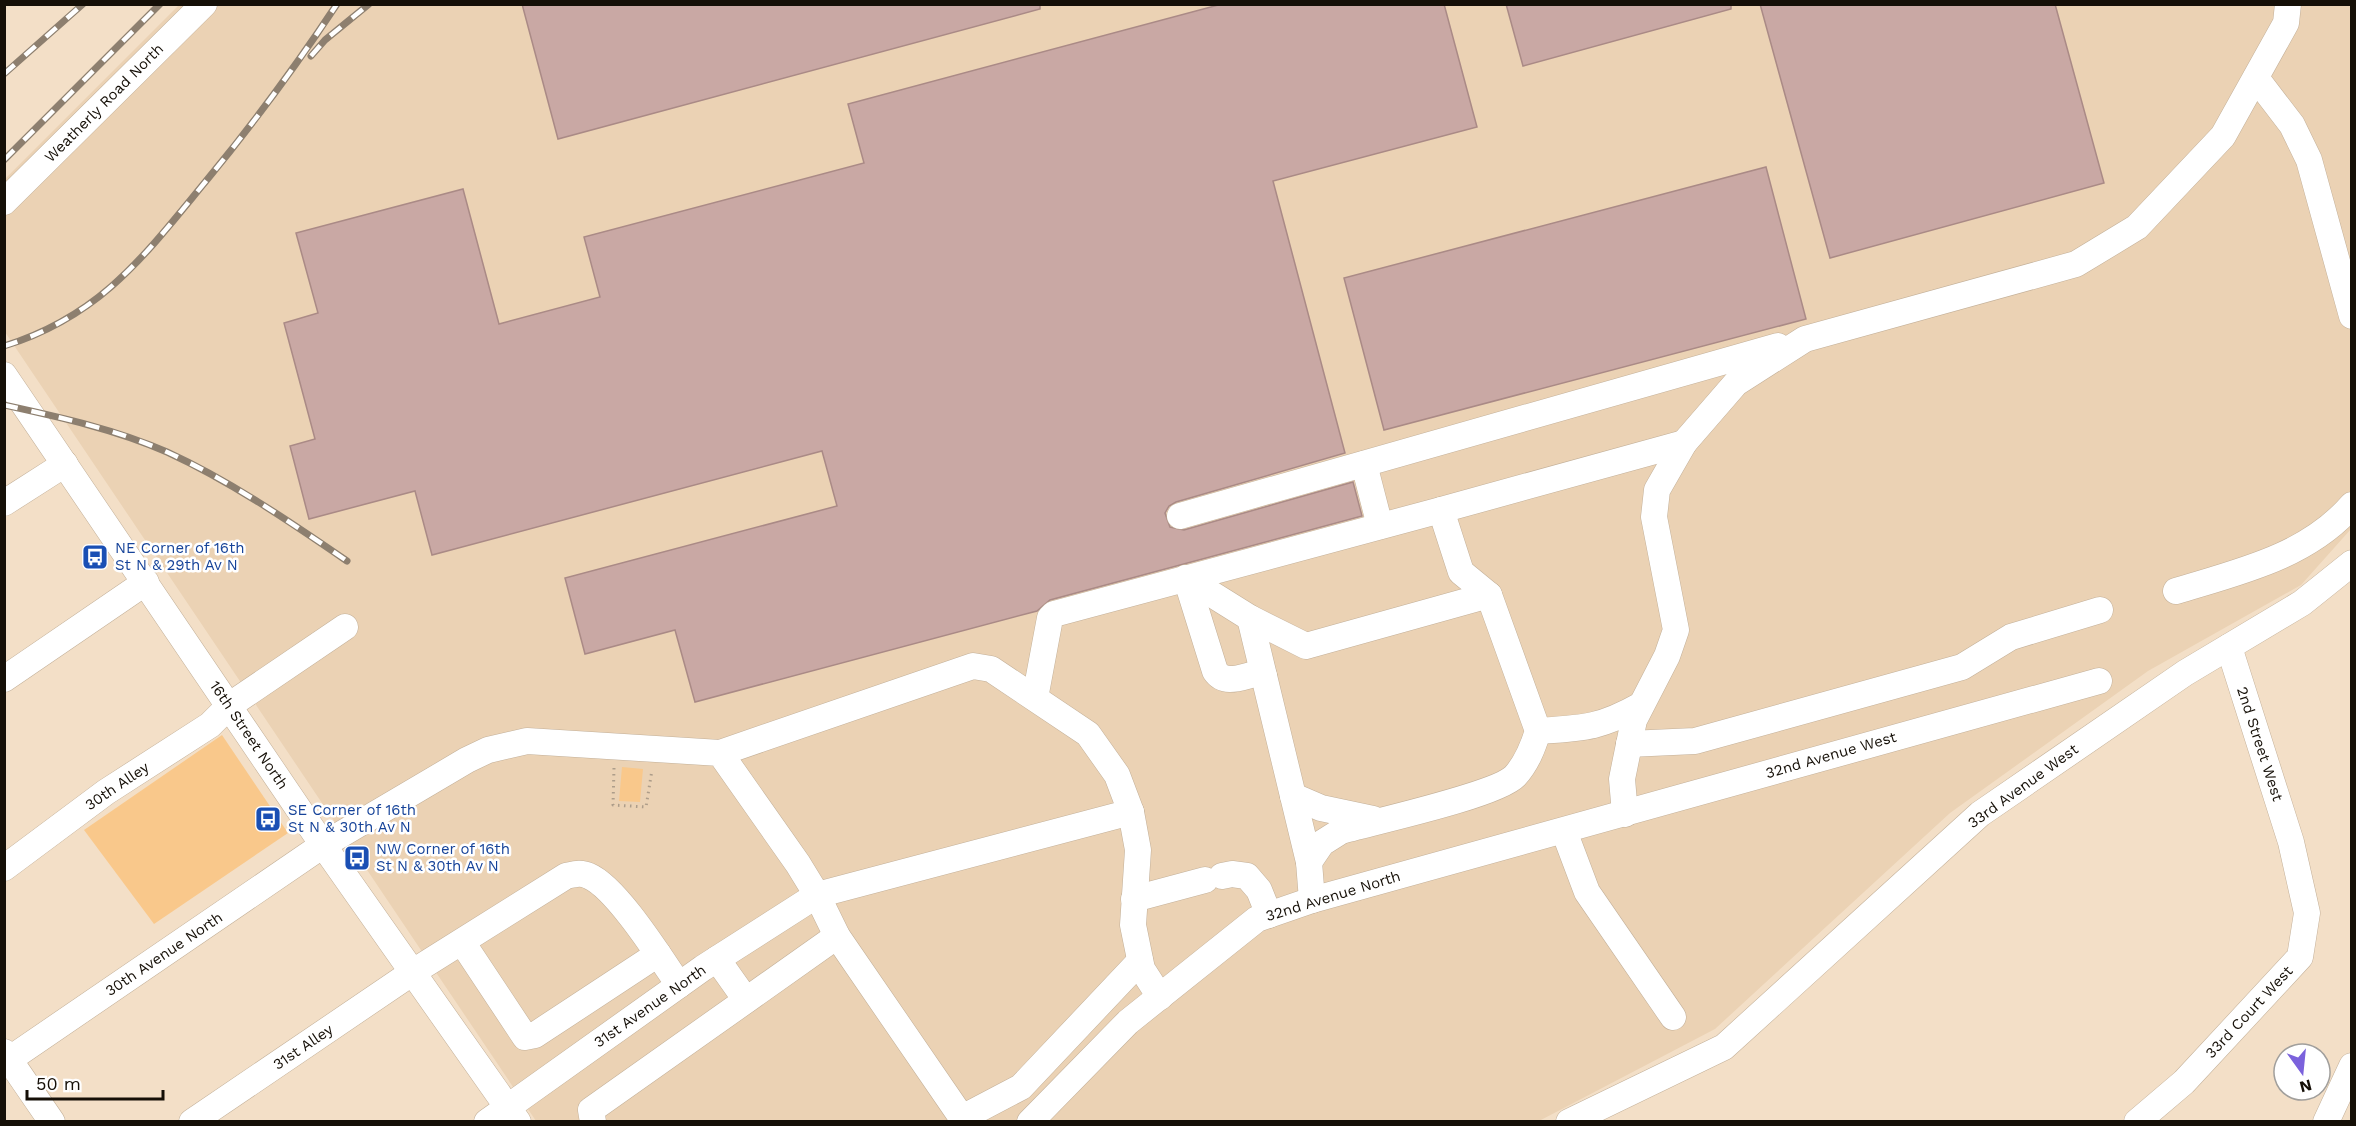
<svg xmlns="http://www.w3.org/2000/svg" width="2356" height="1126" viewBox="0 0 2356 1126" font-family="'Work Sans',sans-serif">
  <style>
    .built { fill: #ebd2b4 }
    .green { fill: #f9c88b }
    .building { fill: #c9a8a4; stroke: #aa8a86; stroke-width: 1.5 }
    .lines { fill: none; stroke-linecap: round; stroke-linejoin: round }
    .minor-casing { stroke: #c3b099; stroke-width: 27 }
    .path { stroke: #ad9d8a; stroke-width: 3; stroke-dasharray: 1.5 4.5; stroke-linecap: butt }
    .minor { stroke: #fff; stroke-width: 26 }
    .rail-casing { stroke: #8d7f6f; stroke-width: 7 }
    .rail { stroke: #fff; stroke-width: 4.5; stroke-dasharray: 14; stroke-linecap: butt }
    .labels { text-anchor: middle; stroke-width: 5; stroke-linejoin: round; paint-order: stroke }
    .street-label { font-size: 15px; fill: #150f07; stroke: #fff }
    .transit-label { font-size: 15px; fill: #164399; stroke: #fff; text-anchor: start }
  </style>
  <rect width="100%" height="100%" fill="#f3dfc7"/>
  <!-- built -->
  <path class="built" d="M179,5H2351V529L2301,585L2148,671L1950,813L1715,1029L1539,1121H536L5,332L4,180Z"/>
  <!-- green -->
  <g class="green">
    <path d="M222,735L288,833L154,924L84,830Z"/>
    <path d="M622,767L643,769L640,802L619,801Z"/>
  </g>
  <!-- building -->
  <g class="building">
    <path d="M522,4H1040V9L558,139Z"/>
    <path d="M1222,4H1444L1477,127L1273,181L1345,453L1176,502L1169,506L1165,513L1170,527L1184,530L1353,482L1362,516L1050,600L1037,611L695,702L675,630L585,654L565,578L837,506L822,451L432,555L415,491L309,519L290,446L315,439L284,323L318,313L296,233L463,189L499,324L600,297L584,237L864,163L848,104Z"/>
    <path d="M1506,4H1731V9L1523,66Z"/>
    <path d="M1760,4H2055L2104,183L1830,258Z"/>
    <path d="M1766,167L1806,319L1384,430L1344,278Z"/>
  </g>
  <g class="lines">
    <defs>
      <g id="minor">
        <path d="M2256,78L2292,125L2309,160L2352,316"/>
        <path d="M4,202L204,4"/>
        <path d="M4,375L323,845L518,1122"/>
        <path d="M1364,464L1380,526"/>
        <path d="M4,503L65,464"/>
        <path d="M1441,510L1684,443"/>
        <path d="M1180,516L1778,346"/>
        <path d="M1186,578L1215,671C1225,686 1243,676 1259,673L1264,676L1309,862L1312,900"/>
        <path d="M1186,578L1250,618L1306,646L1489,595"/>
        <path d="M2176,591C2238,572 2307,557 2352,505"/>
        <path d="M1250,618L1264,676"/>
        <path d="M4,679L146,582"/>
        <path d="M1035,698L1050,618L1054,614L1441,510L1461,572L1489,595L1538,731C1533,747 1527,763 1515,776C1497,795 1373,822 1341,831L1322,843L1309,862"/>
        <path d="M1538,731C1584,728 1600,728 1641,705"/>
        <path d="M1629,744L1695,741L1962,667L2011,637L2100,610"/>
        <path d="M720,753L973,666L991,669L1088,734L1117,775L1131,812L1138,850L1133,925L1142,969L1160,997"/>
        <path d="M1293,796L1321,808L1373,819"/>
        <path d="M1625,814L1622,779L1634,720L1667,656L1676,630L1654,517L1657,490L1684,443L1736,383L1805,339L2076,264L2137,227L2223,136L2286,23L2288,4"/>
        <path d="M1564,831L1587,892L1673,1017"/>
        <path d="M4,868L106,792L210,725L230,705L345,627"/>
        <path d="M1222,876L1232,874L1247,876L1259,890L1269,915"/>
        <path d="M1134,899L1205,880"/>
        <path d="M462,942L525,1037L535,1035L658,954"/>
        <path d="M717,959L746,1000"/>
        <path d="M4,1052L52,1122"/>
        <path d="M4,1063L323,845L467,760L488,750L527,741L720,753L798,864L817,895L837,936L962,1118L1021,1087L1140,961"/>
        <path d="M192,1122L413,972L566,876C575,874 581,872 589,876C617,888 661,959 679,985"/>
        <path d="M487,1122L703,968L817,895L1131,812"/>
        <path d="M593,1122L591,1110L837,936"/>
        <path d="M1030,1122L1128,1022L1257,919L1312,900L2099,681"/>
        <path d="M1569,1122L1724,1047L1980,814L2185,673L2302,603L2352,563"/>
        <path d="M2137,1122L2184,1082L2300,957L2307,913L2291,842L2229,647"/>
        <path d="M2326,1122L2352,1066"/>
      </g>
    </defs>
    <!-- minor casing -->
    <use href="#minor" class="minor-casing"/>
    <!-- path -->
    <path class="path" d="M614,768L613,805L646,807L652,770"/>
    <!-- minor -->
    <use href="#minor" class="minor"/>
    <defs>
      <g id="rail">
        <path d="M311,56L325,40L369,4"/>
        <path d="M4,74L83,4"/>
        <path d="M4,160L160,4"/>
        <path d="M4,346C101,316 145,255 206,181C253,124 296,66 337,4"/>
        <path d="M4,405C59,417 115,429 167,452C230,481 289,521 347,561"/>
      </g>
    </defs>
    <!-- rail casing -->
    <use href="#rail" class="rail-casing"/>
    <!-- rail -->
    <use href="#rail" class="rail"/>
  </g>
  <!-- icons -->
  <defs>
    <symbol id="bus-square" viewBox="-11 -11 22 22"><rect x="-9" y="-9" width="18" height="18" rx="4" fill="#1a4fb4" stroke="#fff"/><path d="M-5-6H5V4H4V6H2V4H-2V6H-4V4H-5ZM-3.5-4V0h7V-4ZM-3.5 1.2v1.5H-2V1.2ZM2 1.2v1.5H3.5V1.2Z" fill="#fff"/></symbol>
  </defs>
  <g fill-rule="evenodd">
    <use href="#bus-square" x="80" y="542" width="30" height="30"/>
    <use href="#bus-square" x="253" y="804" width="30" height="30"/>
    <use href="#bus-square" x="342" y="843" width="30" height="30"/>
  </g>
  <g class="labels">
    <!-- street labels -->
    <g class="street-label">
      <text transform="translate(104 103) rotate(-45)" y="5">Weatherly Road North</text>
      <text transform="translate(249 735) rotate(56)" y="5">16th Street North</text>
      <text transform="translate(2260 744) rotate(72)" y="5">2nd Street West</text>
      <text transform="translate(1831 755) rotate(-16)" y="5">32nd Avenue West</text>
      <text transform="translate(117 786) rotate(-34)" y="5">30th Alley</text>
      <text transform="translate(2023 786) rotate(-36)" y="5">33rd Avenue West</text>
      <text transform="translate(1333 896) rotate(-17)" y="5">32nd Avenue North</text>
      <text transform="translate(164 954) rotate(-34)" y="5">30th Avenue North</text>
      <text transform="translate(650 1006) rotate(-35)" y="5">31st Avenue North</text>
      <text transform="translate(2249 1012) rotate(-47)" y="5">33rd Court West</text>
      <text transform="translate(303 1047) rotate(-34)" y="5">31st Alley</text>
    </g>
    <!-- transit labels -->
    <g class="transit-label">
      <text x="115" y="553">NE Corner of 16th<tspan x="115" dy="17">St N &amp; 29th Av N</tspan></text>
      <text x="288" y="815">SE Corner of 16th<tspan x="288" dy="17">St N &amp; 30th Av N</tspan></text>
      <text x="376" y="854">NW Corner of 16th<tspan x="376" dy="17">St N &amp; 30th Av N</tspan></text>
    </g>
  </g>
  <!-- border -->
  <rect width="2356" height="1126" fill="none" stroke="#150f07" stroke-width="12"/>
  <!-- north arrow -->
  <g transform="translate(2302 1072) rotate(165)"><circle r="28" fill="#ffffff" stroke="#a19f9c" stroke-width="1.5"/>
  <path d="M0-4.5L10 22L0 15L-10 22Z" fill="#7b62dc"/>
  <text y="-9" font-size="16" font-weight="bold" text-anchor="middle" fill="#150f07">N</text>
  </g>
  <!-- scale -->
  <path d="M27 1090v9h136v-9" fill="none" stroke="#150f07" stroke-width="3"/>
  <text x="36" y="1090" font-size="18" fill="#150f07" stroke="#ffffff" stroke-width="4.5" paint-order="stroke">50 m</text>
</svg>
